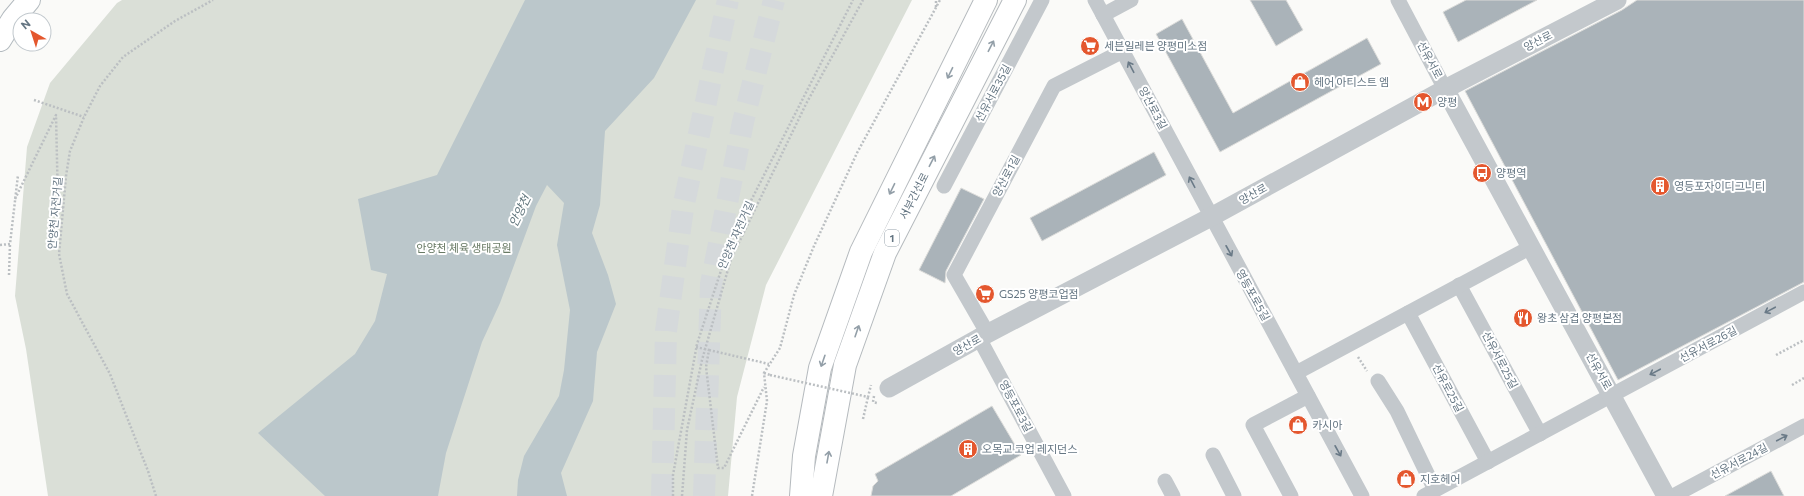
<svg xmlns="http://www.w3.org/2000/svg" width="1804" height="496" viewBox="0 0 1804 496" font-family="Commissioner,'Noto Sans KR',sans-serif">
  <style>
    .green { fill: #dadfd7 }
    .water { fill: #bbc7cb }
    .building { fill: #aab3b9; stroke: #dcdcda }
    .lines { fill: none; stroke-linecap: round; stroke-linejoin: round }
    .trunk-tunnel { stroke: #d5d9db; stroke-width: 22; stroke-dasharray: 22 11; stroke-linecap: butt }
    .secondary-casing { stroke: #b3babf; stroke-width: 24 }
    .primary-casing { stroke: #b5babe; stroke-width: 24 }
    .path { stroke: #bbbfc2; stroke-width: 2.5; stroke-dasharray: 2 2; stroke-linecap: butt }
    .minor { stroke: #c3c8cc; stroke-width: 15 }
    .tertiary { stroke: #c3c8cc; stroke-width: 19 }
    .secondary { stroke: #fff; stroke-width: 22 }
    .primary { stroke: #fff; stroke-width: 22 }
    .path-bridge { stroke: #bbbfc2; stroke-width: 2.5; stroke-dasharray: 2 2; stroke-linecap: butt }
    .oneway { stroke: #939fa8 }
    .oneway2 { stroke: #6a7a87 }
    .labels { text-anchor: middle; stroke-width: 4; stroke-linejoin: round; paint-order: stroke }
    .shield { fill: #fff; stroke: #939fa8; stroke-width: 1 }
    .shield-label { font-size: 10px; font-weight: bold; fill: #657683 }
    .street-label { font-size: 11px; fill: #657683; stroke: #fff }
    .poi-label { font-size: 11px; fill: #657683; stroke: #fff; text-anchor: start }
    .park-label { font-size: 11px; fill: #687a64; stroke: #fff }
    .water-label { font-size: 12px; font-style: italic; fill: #60757c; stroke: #fff }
  </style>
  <rect width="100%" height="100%" fill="#fafaf8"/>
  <!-- green -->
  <path class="green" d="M122,0H912L766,285L737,397L728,496H48L26,349L15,296L27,147L50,83L117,3Z"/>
  <!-- water -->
  <path class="water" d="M525,0H696L654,78L605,131L600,205L592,233L608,275L616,304L597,352L593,401L561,473L567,496H517L518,480L524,456L559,396L564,370L570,310L557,245L564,203L547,185L536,206L500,303L482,342L446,453L438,496H325L258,433L355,354L375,321L387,274L371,270L358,199L437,175Z"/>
  <!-- building -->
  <g class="building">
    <path d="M1250,0H1286L1303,30L1276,46Z"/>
    <path d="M1466,0H1537L1458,42L1443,12Z"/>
    <path d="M1637,0H1804V282L1618,380L1465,91L1622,10Z"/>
    <path d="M1182,19L1233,113L1367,38L1381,64L1220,152L1156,34Z"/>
    <path d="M1154,152L1166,175L1042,241L1030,218Z"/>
    <path d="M961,188L984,199L946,271L945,283L919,270Z"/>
    <path d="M992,406L1021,455L951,496H871L873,486L878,481L875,474Z"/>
    <path d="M1771,471L1784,496H1725Z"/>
  </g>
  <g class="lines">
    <!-- trunk-tunnel -->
    <g class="trunk-tunnel">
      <path d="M662,496L666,331L683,208L728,0"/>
      <path d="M704,496L711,284L743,122L774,0"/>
    </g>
    <defs>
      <path id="secondary" d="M0,40L13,19L29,0"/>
      <g id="primary">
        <path d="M801,496L804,456L820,368L861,252L986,0"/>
        <path d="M821,496L845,365L885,253L1015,0"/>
      </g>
    </defs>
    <!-- secondary casing -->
    <use href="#secondary" class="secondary-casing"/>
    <!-- primary casing -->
    <use href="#primary" class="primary-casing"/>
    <!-- path -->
    <g class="path">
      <path d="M936,7V0"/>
      <path d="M34,100L84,117"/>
      <path d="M15,199L56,115L58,205L63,209"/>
      <path d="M0,245L10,244L18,175"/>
      <path d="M9,275L10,244"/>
      <path d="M696,347L709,350L706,367L718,468H724L764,387"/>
      <path d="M709,350L769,364"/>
      <path d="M1776,355L1804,340"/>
      <path d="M1358,357L1367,371"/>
      <path d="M764,373L770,375"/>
      <path d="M1792,385L1804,378"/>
      <path d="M874,396L873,402L877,403"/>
      <path d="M863,419L868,397"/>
      <path d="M156,496L148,471L110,374L67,294L59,254L66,176L70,151L84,117L100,86L123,57L175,21L213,0"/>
      <path d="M673,496V475L697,344L731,240L853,0"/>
      <path d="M682,496L687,430L702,360L731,259L806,104L863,0"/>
      <path d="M752,496L767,401L764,373L780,348L794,295L814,246L857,153L940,0"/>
    </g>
    <!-- minor -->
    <g class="minor">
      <path d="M1095,0L1362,496"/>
      <path d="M1398,0L1445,89"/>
      <path d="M1103,15L1131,0"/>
      <path d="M944,186L1042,0"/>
      <path d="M1459,285L1540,434"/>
      <path d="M1408,313L1488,462"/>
      <path d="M988,334L954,275L1054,86L1123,51"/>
      <path d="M979,338L1064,496"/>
      <path d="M1296,373L1531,247"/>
      <path d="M1378,381L1397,411L1435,490"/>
      <path d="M1213,455L1234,496"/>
      <path d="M1165,481L1173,496"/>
      <path d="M1291,496L1253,425L1308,396"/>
      <path d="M1424,496L1804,292"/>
      <path d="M1673,496L1804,426"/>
    </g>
    <!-- tertiary -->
    <g class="tertiary">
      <path d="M1445,89L1666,496"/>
      <path d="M889,388L979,338L1211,217L1445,89L1617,0"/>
    </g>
    <!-- secondary -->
    <use href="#secondary" class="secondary"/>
    <!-- primary -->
    <use href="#primary" class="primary"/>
    <!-- path-bridge -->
    <path class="path-bridge" d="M770,375L868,397L871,385"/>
  </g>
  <!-- one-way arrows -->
  <defs><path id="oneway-shaft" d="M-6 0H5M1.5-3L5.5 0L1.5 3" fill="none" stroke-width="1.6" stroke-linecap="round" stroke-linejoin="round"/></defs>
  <g class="oneway">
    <use href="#oneway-shaft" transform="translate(991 46) rotate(-63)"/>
    <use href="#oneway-shaft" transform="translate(950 73) rotate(116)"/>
    <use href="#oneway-shaft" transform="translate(932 161) rotate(-63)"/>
    <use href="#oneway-shaft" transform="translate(892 189) rotate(116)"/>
    <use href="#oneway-shaft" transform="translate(857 331) rotate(-71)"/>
    <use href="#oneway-shaft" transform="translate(823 361) rotate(109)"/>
    <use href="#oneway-shaft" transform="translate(828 457) rotate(-80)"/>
  </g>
  <g class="oneway2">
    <use href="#oneway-shaft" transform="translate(1131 67) rotate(-118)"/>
    <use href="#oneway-shaft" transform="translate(1192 182) rotate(-118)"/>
    <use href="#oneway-shaft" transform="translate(1229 251) rotate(61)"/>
    <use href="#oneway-shaft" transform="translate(1770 310) rotate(152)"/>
    <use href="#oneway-shaft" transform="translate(1655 372) rotate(152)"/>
    <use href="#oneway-shaft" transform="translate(1782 438) rotate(-28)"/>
    <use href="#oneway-shaft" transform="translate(1338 451) rotate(61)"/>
  </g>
  <!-- icons -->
  <defs>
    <symbol id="supermarket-disc" viewBox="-11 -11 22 22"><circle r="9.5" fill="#e4572e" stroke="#fff"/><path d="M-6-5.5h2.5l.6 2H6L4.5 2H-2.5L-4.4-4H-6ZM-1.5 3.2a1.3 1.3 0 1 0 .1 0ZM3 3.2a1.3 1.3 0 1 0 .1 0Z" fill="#fff"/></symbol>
    <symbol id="shop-disc" viewBox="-11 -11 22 22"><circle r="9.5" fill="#e4572e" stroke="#fff"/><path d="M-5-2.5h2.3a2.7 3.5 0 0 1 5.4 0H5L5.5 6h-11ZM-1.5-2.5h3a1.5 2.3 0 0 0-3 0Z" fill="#fff"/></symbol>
    <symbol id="metro-disc" viewBox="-11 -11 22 22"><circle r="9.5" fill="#e4572e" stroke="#fff"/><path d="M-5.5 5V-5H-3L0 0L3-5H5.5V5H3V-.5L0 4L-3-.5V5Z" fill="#fff"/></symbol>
    <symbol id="bus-disc" viewBox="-11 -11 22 22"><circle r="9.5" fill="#e4572e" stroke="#fff"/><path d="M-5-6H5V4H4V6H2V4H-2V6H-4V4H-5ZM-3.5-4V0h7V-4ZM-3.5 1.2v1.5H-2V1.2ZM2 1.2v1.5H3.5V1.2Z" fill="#fff"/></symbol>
    <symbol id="building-disc" viewBox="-11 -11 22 22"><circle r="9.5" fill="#e4572e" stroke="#fff"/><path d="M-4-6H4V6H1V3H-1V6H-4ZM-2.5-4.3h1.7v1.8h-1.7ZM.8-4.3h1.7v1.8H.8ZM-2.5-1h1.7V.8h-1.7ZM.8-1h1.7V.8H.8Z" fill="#fff"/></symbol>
    <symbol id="restaurant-disc" viewBox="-11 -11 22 22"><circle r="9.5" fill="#e4572e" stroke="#fff"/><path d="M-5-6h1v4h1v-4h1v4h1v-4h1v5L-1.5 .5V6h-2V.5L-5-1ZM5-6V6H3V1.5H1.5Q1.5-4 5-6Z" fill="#fff"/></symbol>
  </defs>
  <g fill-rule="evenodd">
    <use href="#supermarket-disc" x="1079" y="35" width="22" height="22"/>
    <use href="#shop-disc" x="1289" y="71" width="22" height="22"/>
    <use href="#metro-disc" x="1412" y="91" width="22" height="22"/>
    <use href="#bus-disc" x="1471" y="162" width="22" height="22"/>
    <use href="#building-disc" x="1649" y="175" width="22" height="22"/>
    <use href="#supermarket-disc" x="974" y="283" width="22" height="22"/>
    <use href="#restaurant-disc" x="1512" y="307" width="22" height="22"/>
    <use href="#shop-disc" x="1287" y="414" width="22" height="22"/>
    <use href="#building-disc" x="957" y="438" width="22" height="22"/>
    <use href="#shop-disc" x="1395" y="468" width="22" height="22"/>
  </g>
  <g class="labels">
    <!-- shield labels -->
    <rect class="shield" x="885" y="230" width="14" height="16" rx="3"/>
    <g class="shield-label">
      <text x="892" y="242">1</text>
    </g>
    <!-- street labels -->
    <g class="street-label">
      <text transform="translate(1538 41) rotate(-27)" y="4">양산로</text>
      <text transform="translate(1430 60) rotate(62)" y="4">선유서로</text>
      <text transform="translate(993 93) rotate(-62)" y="4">선유서로35길</text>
      <text transform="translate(1153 108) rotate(62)" y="4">양산로3길</text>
      <text transform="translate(1006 176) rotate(-62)" y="4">양산로1길</text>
      <text transform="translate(1253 194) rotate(-29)" y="4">양산로</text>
      <text transform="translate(914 196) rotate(-63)" y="4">서부간선로</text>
      <text transform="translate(55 213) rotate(-85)" y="4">안양천 자전거길</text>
      <text transform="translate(736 235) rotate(-66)" y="4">안양천 자전거길</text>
      <text transform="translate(1253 295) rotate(61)" y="4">영등포로5길</text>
      <text transform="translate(1708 344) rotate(-28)" y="4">선유서로26길</text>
      <text transform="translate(967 345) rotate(-29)" y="4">양산로</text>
      <text transform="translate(1500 360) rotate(62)" y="4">선유서로25길</text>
      <text transform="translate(1599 371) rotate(61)" y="4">선유서로</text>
      <text transform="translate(1448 388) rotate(62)" y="4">선유로25길</text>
      <text transform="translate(1016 406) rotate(62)" y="4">영등포로3길</text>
      <text transform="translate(1739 461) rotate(-28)" y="4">선유서로24길</text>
    </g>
    <!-- poi labels -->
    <g class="poi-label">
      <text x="1104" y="50">세븐일레븐 양평미소점</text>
      <text x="1314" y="86">헤어 아티스트 엠</text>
      <text x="1437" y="106">양평</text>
      <text x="1496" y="177">양평역</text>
      <text x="1674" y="190">영등포자이디그니티</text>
      <text x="999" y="298">GS25 양평코업점</text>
      <text x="1537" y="322">왕초 삼겹 양평본점</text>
      <text x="1312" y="429">카시아</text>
      <text x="982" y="453">오목교 코업 레지던스</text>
      <text x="1420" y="483">지호헤어</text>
    </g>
    <!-- park labels -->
    <g class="park-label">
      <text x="464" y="252">안양천 체육 생태공원</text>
    </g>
    <!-- water labels -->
    <g class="water-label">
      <text transform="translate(520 211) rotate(-64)" y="4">안양천</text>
    </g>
  </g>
  <!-- north arrow -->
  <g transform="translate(32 32) rotate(321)"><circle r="19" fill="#ffffff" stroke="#c1c8cd"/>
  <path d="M0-3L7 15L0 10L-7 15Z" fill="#e4572e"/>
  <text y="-6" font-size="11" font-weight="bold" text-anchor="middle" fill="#657683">N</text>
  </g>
</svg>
